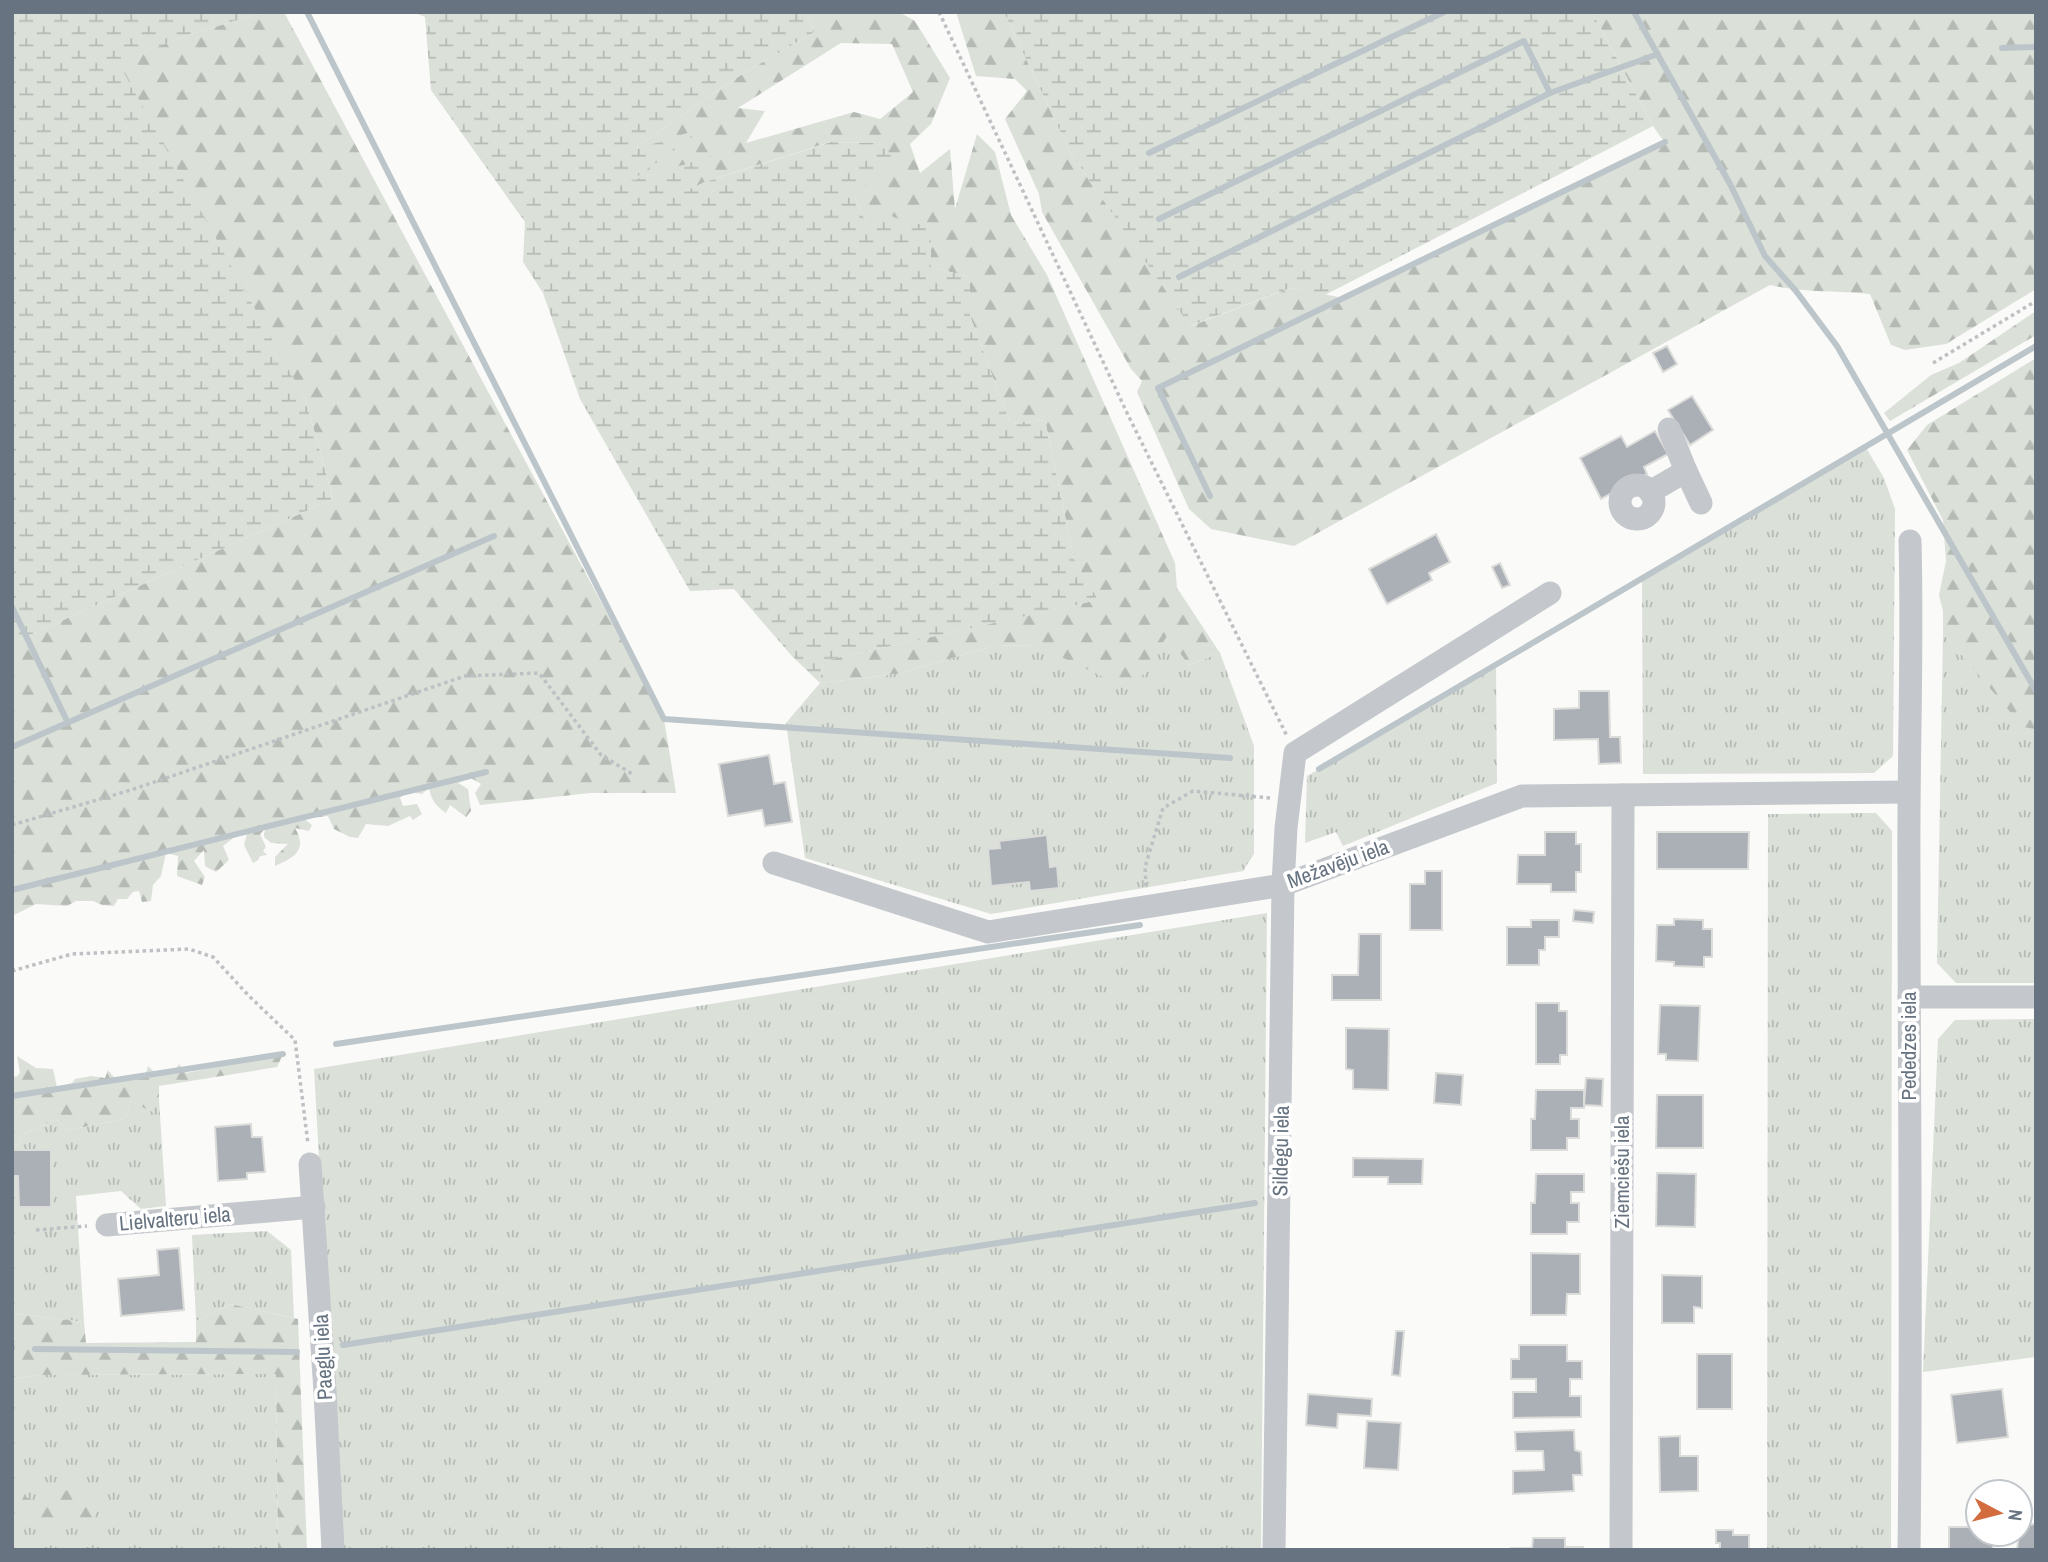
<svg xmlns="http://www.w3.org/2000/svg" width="2048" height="1562" viewBox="0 0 2048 1562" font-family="'Archivo Narrow',sans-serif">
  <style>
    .grass { fill: url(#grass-tufts) }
    .forest { fill: url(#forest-firs); fill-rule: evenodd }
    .wetland { fill: url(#wetland-marsh) }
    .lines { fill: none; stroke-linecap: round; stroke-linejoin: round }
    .stream { stroke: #bcc5c9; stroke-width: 6 }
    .building { fill: #aab0b6; stroke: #dcdcda; stroke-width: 2 }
    .path { stroke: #bec0c3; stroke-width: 3.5; stroke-dasharray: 3.5 3.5; stroke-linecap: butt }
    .minor { stroke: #c4c7cb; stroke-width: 23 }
    .labels { text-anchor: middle; stroke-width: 7; stroke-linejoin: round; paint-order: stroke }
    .street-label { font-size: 21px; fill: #677380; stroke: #fff }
  </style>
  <defs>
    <pattern id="grass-tufts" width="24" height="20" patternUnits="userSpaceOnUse" patternTransform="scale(1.75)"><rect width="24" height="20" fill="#dbe0d9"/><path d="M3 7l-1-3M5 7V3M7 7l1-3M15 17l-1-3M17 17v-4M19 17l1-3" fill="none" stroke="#b5bab5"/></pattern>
    <pattern id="forest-firs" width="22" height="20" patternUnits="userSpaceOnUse" patternTransform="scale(1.75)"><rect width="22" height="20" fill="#dbe0d9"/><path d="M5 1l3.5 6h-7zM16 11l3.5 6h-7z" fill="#b5bab5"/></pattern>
    <pattern id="wetland-marsh" width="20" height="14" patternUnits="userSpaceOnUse" patternTransform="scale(1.75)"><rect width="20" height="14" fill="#dbe0d9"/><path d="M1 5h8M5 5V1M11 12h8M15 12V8" fill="none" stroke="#b5bab5"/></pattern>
  </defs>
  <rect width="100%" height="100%" fill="#fafaf8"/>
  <!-- grass -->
  <g class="grass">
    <path d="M1865,446L1884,478L1895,509L1893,756L1874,773L1643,774L1642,578Z"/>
    <path d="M1943,633L2023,726L2036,729V983H1956L1937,963Z"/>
    <path d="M1167,635L1189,665L1220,653L1254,746V854L1243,871L991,914L805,858L786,723L820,683L897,674L994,646L1037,645L1081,665Z"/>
    <path d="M1496,665L1497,783L1343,846L1336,832L1305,843L1307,776Z"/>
    <path d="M1876,813L1892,831L1891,1550H1767L1768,814Z"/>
    <path d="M1267,913L1261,1550H341L314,1069Z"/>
    <path d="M2036,1019V1357L1923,1372L1938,1039L1955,1020Z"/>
    <path d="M147,1100H159L166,1206L141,1209L121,1191L76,1196L84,1322L16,1314L12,1303V1145L19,1144L24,1134L56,1119L68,1130L124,1119L131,1101L152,1111Z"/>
    <path d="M267,1231L291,1250L294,1318L230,1304L196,1321L192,1235Z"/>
    <path d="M276,1374L278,1550H12V1379L40,1375Z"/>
  </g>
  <!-- forest -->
  <g class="forest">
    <path d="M264,12H284L664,719L676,793H590L480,805L475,793L481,784L471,778L458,783L468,789L471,811L466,817L450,805L446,813C436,806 431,800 429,788L422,794L416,793L411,788L400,798L403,806L417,804L422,814L413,820L410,816L388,826L366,824L358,838L350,837L334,829L328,816L304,819L312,825L309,831L295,828C308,850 294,858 275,866V857L288,844L271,843L264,837L265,829L260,834L266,847L263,851L267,855L260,856L258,860L253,863L244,845L247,834L237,835L223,846L229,860L216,872L205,866L204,850L194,861L205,877L202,885L177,876L178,856L166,853L161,876L153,885L151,901L142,902L139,891L133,892L127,899H118L114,906L102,905L93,901H76L67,906L36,904L12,916V643L333,499L306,401L117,62L191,34Z"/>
    <path d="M806,12H899L915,21L950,78L931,124L910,144L920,173L950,149L955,209L977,134L995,152L1011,215L1047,275L1175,563L1177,588L1220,653L1189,665L1167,636L1133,691L1036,645L994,646L897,674L820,683L823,661L1097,600L1074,559L1045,420L1010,423L970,316V277L931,267V240L866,223L854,195L879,143L830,142L705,182L659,204L710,157L629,182L703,129L628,153L736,78L814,32ZM841,43L892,44L913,92L880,119L854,112L746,143L765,111L738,108Z"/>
    <path d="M956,12H1004L1070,152L1191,326L1290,288L1344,298L1665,143L1653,126L1592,12H2036V289L1946,344L1905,350L1891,345L1870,294C1835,290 1804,293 1770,285L1294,546L1211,529L1189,509L1137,392L1142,381L1131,369L1042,212L1039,194L1005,119L1027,91L1015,79L976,76Z"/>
    <path d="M2036,311V335L1890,421L1884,413L1931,375L1959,363Z"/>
    <path d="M2036,358V729L2023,727L1943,633V611L1939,595L1946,561L1943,520L1907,450L1927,425Z"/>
    <path d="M283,1054L277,1067L159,1086V1100H148L152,1112L131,1101L124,1119L68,1130L56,1119L24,1134L19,1144L12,1145V1075L16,1077L20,1073L17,1056L36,1068L53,1069L57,1087L72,1083L75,1079L91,1076L105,1078L108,1070L118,1082L145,1077L148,1066L157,1075L173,1073L179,1064L186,1073Z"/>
    <path d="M12,1303L16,1314L84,1322L86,1343L196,1342V1321L230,1304L298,1319L307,1550H278L276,1374L40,1375L12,1379Z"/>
    <path d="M74,1488L96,1504L94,1525L77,1518L36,1526L12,1510V1489L33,1501Z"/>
  </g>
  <!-- wetland -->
  <g class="wetland">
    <path d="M12,12H264L191,34L118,62L306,401L333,499L12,643Z"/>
    <path d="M413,12H806L814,32L736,78L631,151L706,127L631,181L712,156L662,202L705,182L831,142L879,143L897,162L854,195L866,223L891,216L926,226L931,240V267L970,277V316L1010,423L1045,420L1074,559L1098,600L823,661L820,683L791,655L734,589L690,591L580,399L543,293L523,262L525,222L431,90L425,17Z"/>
    <path d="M1004,12H1592L1653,126L1325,295L1290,288L1190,326L1070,152Z"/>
  </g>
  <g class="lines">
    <!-- stream -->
    <g class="stream">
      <path d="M307,12L664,719L1230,758"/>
      <path d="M1634,12L1730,184L1765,256L1796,291L1837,346L2036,691"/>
      <path d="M2002,48L2036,47"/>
      <path d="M1149,153L1444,12"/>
      <path d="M1159,219L1524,41L1550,93"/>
      <path d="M1179,277L1550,93L1658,54"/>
      <path d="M1210,496L1158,388L1665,142"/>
      <path d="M12,607L68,723"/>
      <path d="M12,747L494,536"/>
      <path d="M1319,769L2036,346"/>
      <path d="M12,890L486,772"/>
      <path d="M336,1044L1140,925"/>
      <path d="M12,1096L283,1054"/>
      <path d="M343,1345L1255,1203"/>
      <path d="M12,1347V1348"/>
      <path d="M35,1349L297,1352"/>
    </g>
  </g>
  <!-- building -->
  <g class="building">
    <path d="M1667,346L1677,364L1663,372L1653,353Z"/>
    <path d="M1692,396L1713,430L1690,445L1668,410Z"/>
    <path d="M1655,431L1668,454L1644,467L1647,474L1601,499L1580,458L1621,436L1627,447Z"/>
    <path d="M1436,534L1450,562L1429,573L1432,580L1387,604L1369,569Z"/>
    <path d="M1500,563L1510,585L1502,588L1492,567Z"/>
    <path d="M1579,691H1609L1610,737H1620L1621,763L1599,764L1598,739L1554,740V709L1579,708Z"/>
    <path d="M769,755L774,784L785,782L792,822L765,826L762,810L728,816L719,764Z"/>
    <path d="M1545,832H1576V844H1581V872H1576V892H1551V884H1517L1518,855H1545Z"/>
    <path d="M1657,832H1749L1748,869H1657Z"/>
    <path d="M1047,835L1050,867L1057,866L1059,888L1030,891L1029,882L991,886L988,849L1000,848L999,841Z"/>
    <path d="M1425,871H1442V930H1410V884H1425Z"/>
    <path d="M1574,910L1594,912L1593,923L1573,921Z"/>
    <path d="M1674,919L1703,920V929H1712V957H1704V967L1674,966V962L1656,961L1657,925H1674Z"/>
    <path d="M1531,920H1559V937H1545V950H1539V965H1507V927H1531Z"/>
    <path d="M1359,934H1381V1000H1332V975H1358Z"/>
    <path d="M1536,1003H1559V1011H1567V1055H1560V1064H1536Z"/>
    <path d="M1660,1005L1700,1006L1698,1061L1666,1060V1054H1658Z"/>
    <path d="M1346,1028L1389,1029L1388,1090L1353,1089V1070L1346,1069Z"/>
    <path d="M1436,1073L1463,1075L1461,1105L1434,1103Z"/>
    <path d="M1586,1078L1603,1079L1602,1106L1584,1105Z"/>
    <path d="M1536,1090H1584V1108H1571V1119H1579V1138H1567V1150H1531V1119H1535Z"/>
    <path d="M1657,1095H1703V1148H1656Z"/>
    <path d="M251,1124L252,1137H262L265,1172L247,1173V1179L218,1181L215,1127Z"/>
    <path d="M12,1150H51V1207H19L18,1176H12Z"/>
    <path d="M1353,1158L1423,1159L1422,1184H1388V1177H1353Z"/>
    <path d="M1657,1173L1696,1174L1695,1227L1656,1226Z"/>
    <path d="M1536,1174H1584V1192H1571V1203H1579V1222H1567V1234H1531V1203H1535Z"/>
    <path d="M179,1248L184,1310L121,1316L118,1279L159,1275L157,1250Z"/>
    <path d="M1531,1253L1580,1254V1294H1567L1566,1315H1531Z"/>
    <path d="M1662,1275L1702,1276V1308L1694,1307V1323H1662Z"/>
    <path d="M1396,1331H1404L1400,1376L1392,1375Z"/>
    <path d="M1519,1345H1567V1361H1582V1379H1570V1396H1581V1417L1513,1418V1392H1536V1379H1511V1359H1519Z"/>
    <rect x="1697" y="1354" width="35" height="55"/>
    <path d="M2002,1389L2008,1437L1957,1443L1951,1395Z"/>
    <path d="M1308,1394L1372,1399L1371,1416L1338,1414L1337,1428L1306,1425Z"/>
    <path d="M1367,1421L1401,1423L1398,1470L1364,1468Z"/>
    <path d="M1574,1430L1575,1450L1581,1452L1582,1475H1573L1574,1491L1513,1494V1471L1544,1470L1543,1451H1516L1515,1432Z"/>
    <path d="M1680,1436V1456H1698V1491L1660,1492L1659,1437Z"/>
    <path d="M2036,1524V1550H2017L2020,1525Z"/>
    <path d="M1949,1527H1978V1534H1992L1993,1550H1949Z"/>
    <path d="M1716,1530H1733V1535H1749V1550H1720V1543H1716Z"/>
    <path d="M1533,1538H1565V1547H1583V1550H1511V1548H1532Z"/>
  </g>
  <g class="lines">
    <!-- path -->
    <g class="path">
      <path d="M939,12L1128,415L1287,736"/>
      <path d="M1933,363L2036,301"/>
      <path d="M12,825L131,790L465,676L539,673L601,755L634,775"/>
      <path d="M1146,886L1145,867L1163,808L1193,791L1270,798"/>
      <path d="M12,971L72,954L189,949L213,957L249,996L295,1040L308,1144"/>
      <path d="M36,1230L87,1226"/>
    </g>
    <!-- minor -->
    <g class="minor">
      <path d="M1669,429L1686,471"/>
      <circle cx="1637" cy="502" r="17"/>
      <path d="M1650,492L1686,471L1701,503"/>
      <path d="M774,863L988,932L1283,885L1522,796L1908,792"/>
      <path d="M1909,997H2036"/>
      <path d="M310,1164L325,1392L333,1550"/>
      <path d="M107,1225L314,1207"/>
      <path d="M1274,1550L1283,885L1286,828L1295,753L1550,593"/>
      <path d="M1621,1550L1623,795"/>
      <path d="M1909,1550C1912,1324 1909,1099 1909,874C1908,763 1913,652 1910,541"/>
    </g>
  </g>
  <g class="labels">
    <!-- street labels -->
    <g class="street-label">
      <text transform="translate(1338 864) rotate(-20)" y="7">Mežavēju iela</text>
      <text transform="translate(1909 1046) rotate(-90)" y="7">Pededzes iela</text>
      <text transform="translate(1281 1151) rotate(-89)" y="7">Sildegu iela</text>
      <text transform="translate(1622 1172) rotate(-90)" y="7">Ziemciešu iela</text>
      <text transform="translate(175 1219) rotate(-5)" y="7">Lielvalteru iela</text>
      <text transform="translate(323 1357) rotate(-93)" y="7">Paegļu iela</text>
    </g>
  </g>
  <!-- border -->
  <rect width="2048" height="1562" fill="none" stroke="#677380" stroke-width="28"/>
  <!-- north arrow -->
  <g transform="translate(1999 1513) rotate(97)"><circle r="33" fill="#ffffff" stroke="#c2c7cc" stroke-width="2"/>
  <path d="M0-5L12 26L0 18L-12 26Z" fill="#d36c3e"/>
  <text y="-10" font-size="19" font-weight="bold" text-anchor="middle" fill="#677380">N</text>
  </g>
</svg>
